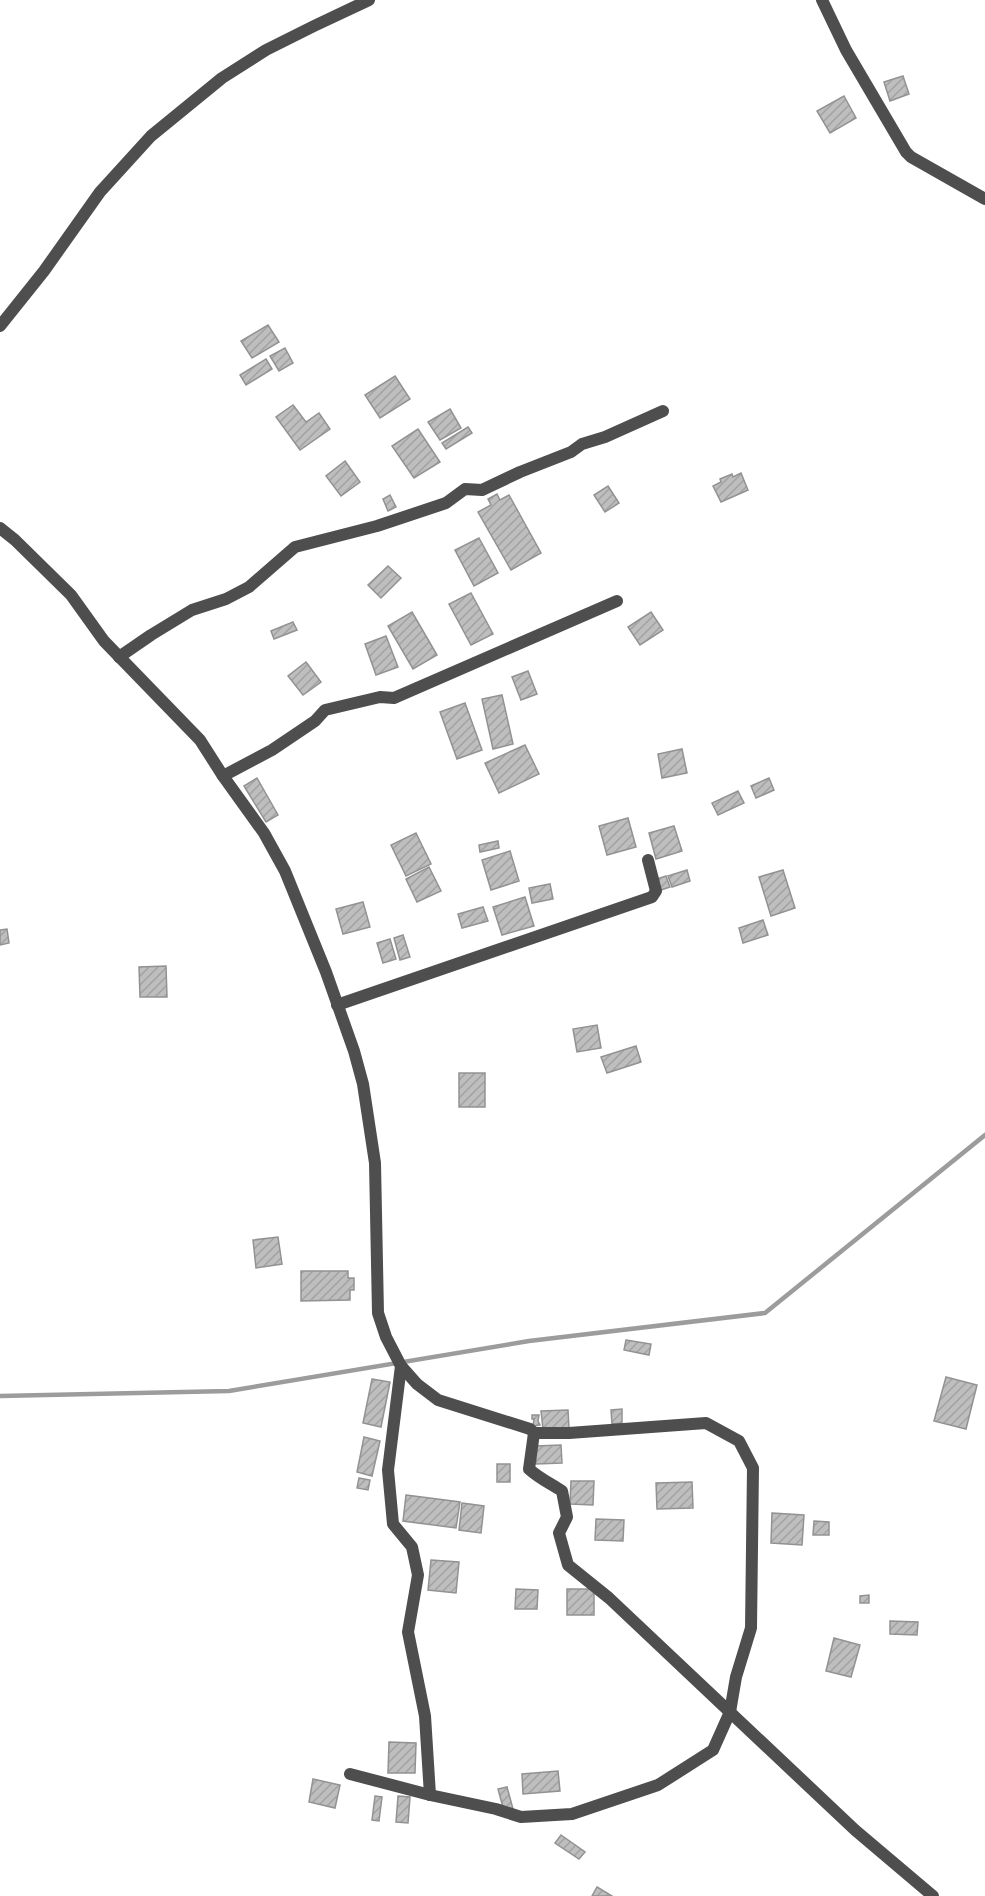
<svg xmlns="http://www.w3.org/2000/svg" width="985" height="1896" viewBox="0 0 985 1896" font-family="'Open Sans',sans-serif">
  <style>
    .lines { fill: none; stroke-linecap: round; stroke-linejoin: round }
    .stream { stroke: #9c9c9c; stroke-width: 4.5 }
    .building { fill: url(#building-hatch); stroke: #929292; stroke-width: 1.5 }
    .minor { stroke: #4e4e4e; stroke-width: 12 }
  </style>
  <defs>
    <pattern id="building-hatch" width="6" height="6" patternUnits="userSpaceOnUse" patternTransform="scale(1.5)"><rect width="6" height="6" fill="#bebebe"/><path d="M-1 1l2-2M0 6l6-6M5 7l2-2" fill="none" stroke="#a2a2a2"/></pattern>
  </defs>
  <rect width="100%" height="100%" fill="#fff"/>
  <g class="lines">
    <!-- stream -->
    <path class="stream" d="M0,1396L229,1391L529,1341L765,1313L985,1135"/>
  </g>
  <!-- building -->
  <g class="building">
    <path d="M903,76L909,94L890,101L884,82Z"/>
    <path d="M844,96L856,118L830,133L817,111Z"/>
    <path d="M268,325L279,342L252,358L241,341Z"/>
    <path d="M285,348L293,363L279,371L270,356Z"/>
    <path d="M266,359L272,369L246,385L240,375Z"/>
    <path d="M395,376L410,399L380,418L365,395Z"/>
    <path d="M293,405L306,422L319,413L330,429L300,450L276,417Z"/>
    <path d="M450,409L461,428L440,440L428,422Z"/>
    <path d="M468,427L472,433L446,449L442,443Z"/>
    <path d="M418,429L440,462L414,478L392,446Z"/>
    <path d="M345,461L360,482L341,496L326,476Z"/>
    <path d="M741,473L748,490L721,502L713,486L721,482L720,479L732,474L733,477Z"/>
    <path d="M608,486L619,503L605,512L594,495Z"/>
    <path d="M497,494L500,500L509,495L541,553L511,570L478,512L491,505L488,499Z"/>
    <path d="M390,495L396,507L388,511L383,499Z"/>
    <path d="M479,538L498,573L474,586L455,550Z"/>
    <path d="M388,566L401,578L381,598L368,585Z"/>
    <path d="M471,593L493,634L471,645L449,604Z"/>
    <path d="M412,612L437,655L413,669L388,626Z"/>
    <path d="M651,612L663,630L640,645L628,627Z"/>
    <path d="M293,622L297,630L274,639L271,631Z"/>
    <path d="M386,636L398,667L376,675L365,644Z"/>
    <path d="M306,662L321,682L303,695L288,676Z"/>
    <path d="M528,671L537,694L521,700L512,677Z"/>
    <path d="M502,695L513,744L493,749L482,699Z"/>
    <path d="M465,703L482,750L457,759L440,712Z"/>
    <path d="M525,745L539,774L499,793L485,763Z"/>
    <path d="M682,749L687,773L662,778L658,754Z"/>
    <path d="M257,778L278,815L266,822L244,786Z"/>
    <path d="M769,778L774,790L756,798L751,786Z"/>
    <path d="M738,791L744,803L718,815L712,803Z"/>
    <path d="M628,818L636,847L607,855L599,826Z"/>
    <path d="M674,826L682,851L656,859L649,833Z"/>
    <path d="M416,833L431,864L406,876L391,845Z"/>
    <path d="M498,841L499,848L480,852L479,845Z"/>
    <path d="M510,851L519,881L491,890L482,860Z"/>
    <path d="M429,867L441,891L417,902L406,879Z"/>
    <path d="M687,870L690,881L672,887L668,876Z"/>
    <path d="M783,870L795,908L771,916L759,877Z"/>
    <path d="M666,876L670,887L661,890L657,879Z"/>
    <path d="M550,884L553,899L532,903L529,888Z"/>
    <path d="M525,897L534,926L502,935L493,907Z"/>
    <path d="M363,902L370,927L343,934L336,909Z"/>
    <path d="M483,907L488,921L462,928L458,914Z"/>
    <path d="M763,920L768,935L743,943L739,928Z"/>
    <path d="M7,929L9,943L0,945V930Z"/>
    <path d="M403,935L410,957L400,960L394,938Z"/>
    <path d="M390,939L396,959L383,963L377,943Z"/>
    <path d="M166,966L167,997H140L139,967Z"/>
    <path d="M597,1025L601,1048L577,1052L573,1029Z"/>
    <path d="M636,1046L641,1062L607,1073L601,1057Z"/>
    <rect x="459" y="1073" width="26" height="34"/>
    <path d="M278,1237L282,1264L256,1268L253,1240Z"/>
    <path d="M301,1271H348V1278H354V1290H350V1300L301,1301Z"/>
    <path d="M626,1340L651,1344L649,1355L624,1350Z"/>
    <path d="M946,1377L977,1385L966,1429L934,1421Z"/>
    <path d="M372,1379L390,1382L381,1427L363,1423Z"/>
    <path d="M622,1409V1423L612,1424L611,1410Z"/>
    <path d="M568,1410L569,1428L543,1429L541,1411Z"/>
    <path d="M532,1415H539L538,1421L540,1425L533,1426L534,1419H532Z"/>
    <path d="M364,1437L380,1441L372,1476L357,1472Z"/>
    <path d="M561,1445L562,1463L536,1464L535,1446Z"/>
    <rect x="497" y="1464" width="13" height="18"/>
    <path d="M359,1478L370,1480L368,1490L357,1488Z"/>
    <path d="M571,1481H594L593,1505L570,1504Z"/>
    <path d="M692,1482L693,1508L657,1509L656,1483Z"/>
    <path d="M406,1495L460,1502L456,1528L403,1521Z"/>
    <path d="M462,1503L484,1506L481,1533L459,1530Z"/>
    <path d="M772,1513L804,1515L802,1545L771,1543Z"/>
    <path d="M596,1519L624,1520L623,1541L595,1540Z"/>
    <path d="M814,1521L829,1522V1535H813Z"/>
    <path d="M431,1560L459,1562L456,1593L428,1590Z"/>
    <path d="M516,1589L538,1590L537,1609H515Z"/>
    <rect x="567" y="1589" width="27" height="26"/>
    <path d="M869,1595V1603H860V1596Z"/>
    <path d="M890,1621L918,1622L917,1635L890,1634Z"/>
    <path d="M834,1638L860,1645L851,1677L826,1671Z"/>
    <path d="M389,1742L416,1743L415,1773H388Z"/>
    <path d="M558,1771L560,1791L523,1794L522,1774Z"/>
    <path d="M313,1779L340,1785L335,1808L309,1802Z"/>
    <path d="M507,1787L513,1809L504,1811L498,1789Z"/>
    <path d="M375,1796L382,1797L379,1821L372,1820Z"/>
    <path d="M398,1796L410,1797L408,1823L396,1822Z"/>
    <path d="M561,1835L585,1852L579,1859L555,1843Z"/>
    <path d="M597,1887L612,1896H592Z"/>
  </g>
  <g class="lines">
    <!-- minor -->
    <g class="minor">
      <path d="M822,0L846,50L906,152L911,157L985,199"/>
      <path d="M0,326L44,271L100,192L151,136L222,78L266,50L314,26L369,0"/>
      <path d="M0,528L15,540L71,595L104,641L200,740L223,776L264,833L285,871L326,972L354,1051L363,1084L375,1163L378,1313L386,1337L401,1366L417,1384L438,1400L530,1429L534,1433L529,1469C540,1479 550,1483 562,1491L567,1517L559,1533L568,1565L609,1598L855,1830L933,1896"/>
      <path d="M119,657L151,635L192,610L226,599L249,587L295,547L377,526L446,503L465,489L482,490L520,472L571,452L582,444L605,437L663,411"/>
      <path d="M223,776L272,750L315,721L325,710L380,697L394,698L617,601"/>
      <path d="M337,1005L652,897L656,891L648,860"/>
      <path d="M401,1366L388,1470L393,1524L412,1547L418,1575L408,1632L425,1716L430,1795"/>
      <path d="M350,1774L430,1795L496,1809L521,1817L572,1814L658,1785L713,1750L730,1712L736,1677L751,1628L753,1468L739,1441L706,1423L569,1433H534"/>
    </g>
  </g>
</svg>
